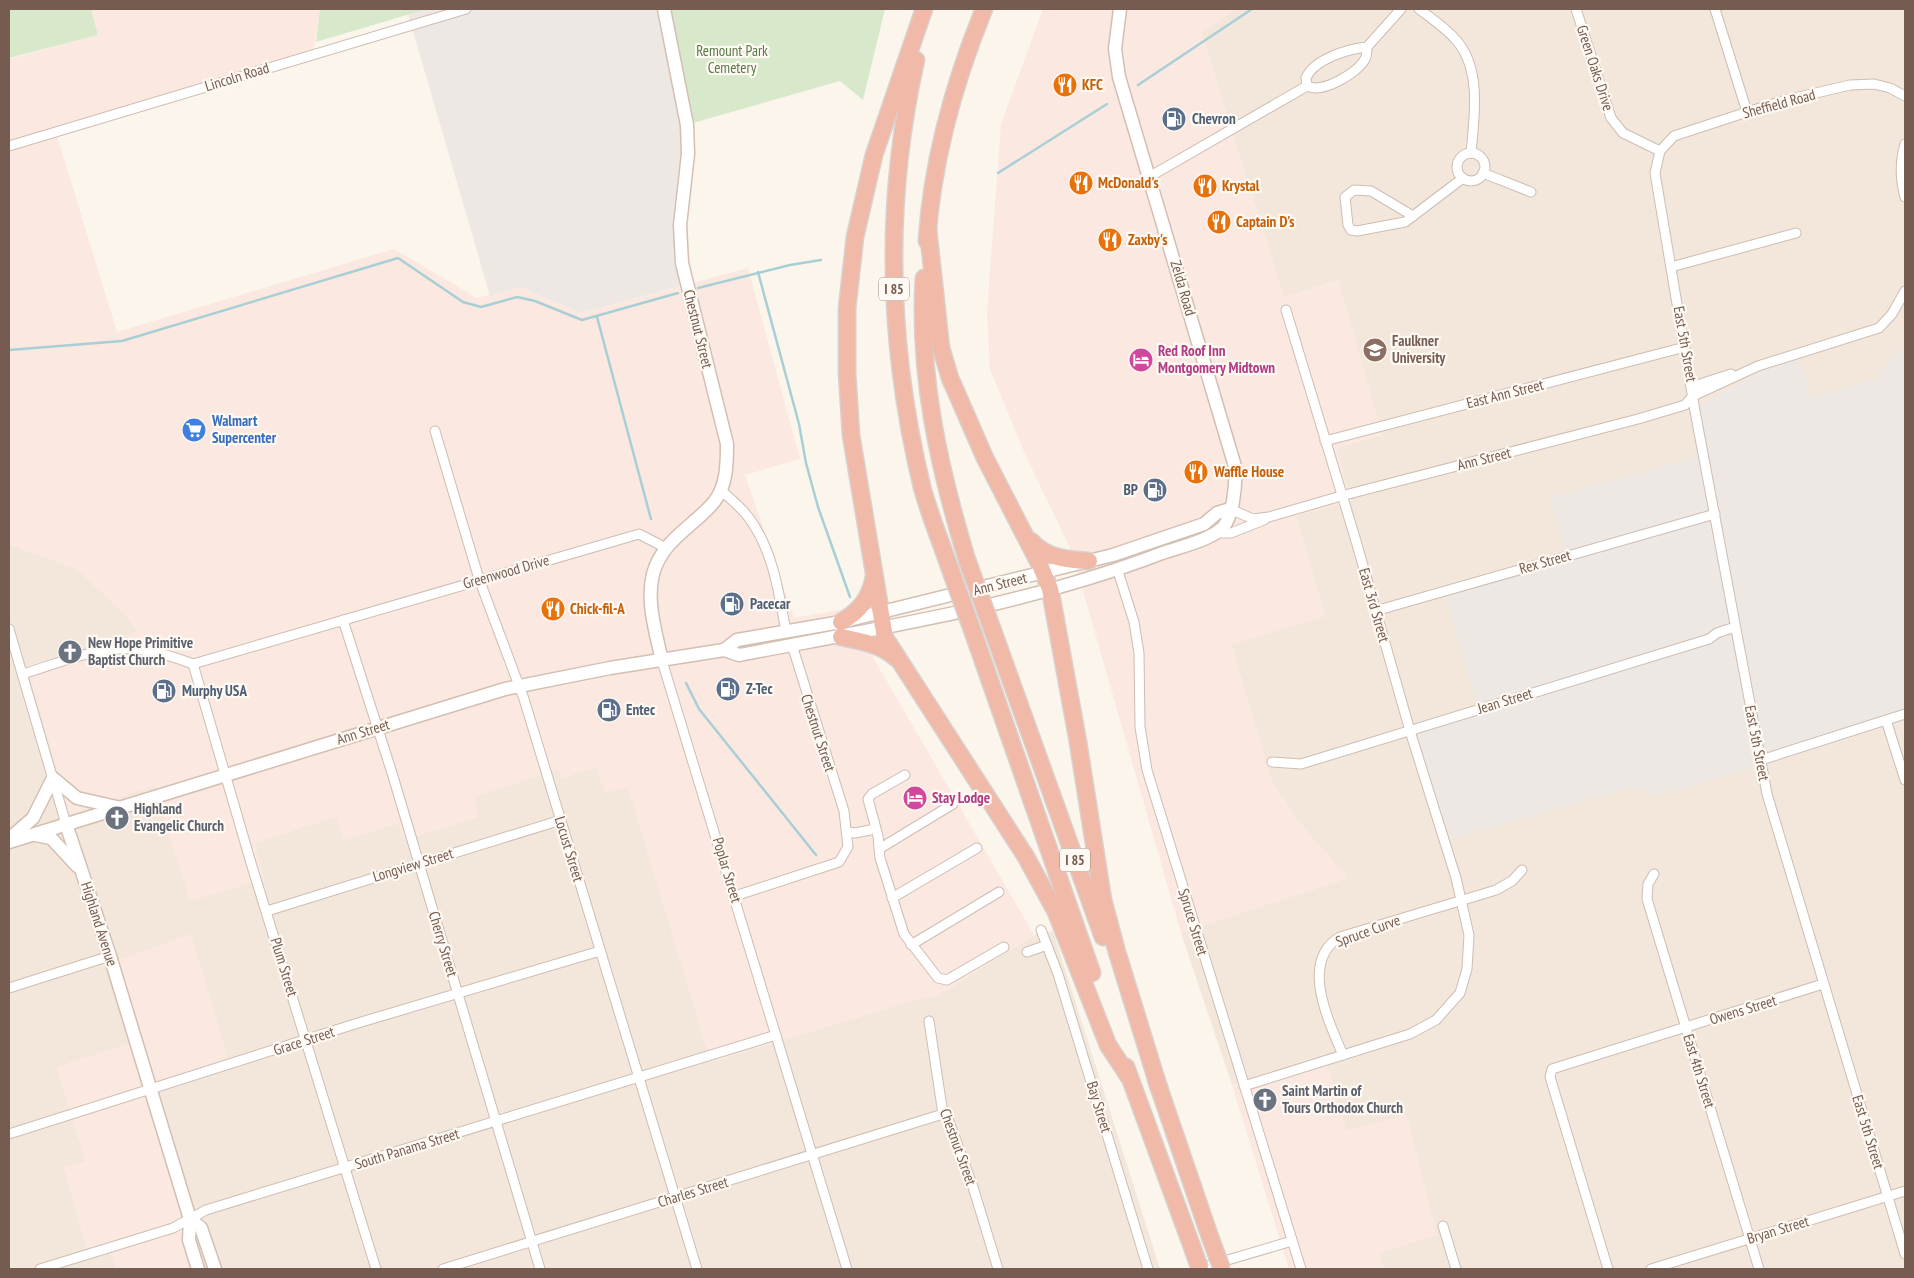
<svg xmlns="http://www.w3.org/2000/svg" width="1914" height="1278" viewBox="0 0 1914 1278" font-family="'PT Sans Narrow',sans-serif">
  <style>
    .residential { fill: #f3e7db }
    .commercial { fill: #fbe8e1 }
    .industrial { fill: #eee8e4 }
    .green { fill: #d8e9cb }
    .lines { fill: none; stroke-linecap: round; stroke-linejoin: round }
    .stream { stroke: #a8cfd5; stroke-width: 2.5 }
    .street-casing { stroke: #cdbdb2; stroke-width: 11 }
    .secondary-casing { stroke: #d3bfb2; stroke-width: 15 }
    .highway-casing { stroke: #d9d1ce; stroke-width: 19 }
    .street { stroke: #fff; stroke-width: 9 }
    .secondary { stroke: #fff; stroke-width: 12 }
    .highway { stroke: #f0b9a8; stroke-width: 16 }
    .highway-bridge-casing { stroke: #d9d1ce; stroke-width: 19; stroke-linecap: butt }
    .highway-bridge { stroke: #f0b9a8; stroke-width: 16 }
    .labels { text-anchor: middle; stroke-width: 4.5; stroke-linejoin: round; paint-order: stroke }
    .shield { fill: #fef9f3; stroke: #9f8b81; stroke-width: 1 }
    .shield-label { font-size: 14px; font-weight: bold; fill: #765c50 }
    .park-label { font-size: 15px; fill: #587a49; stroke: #fef9f3 }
    .street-label { font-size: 15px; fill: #765c50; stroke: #fef9f3 }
    .food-label { font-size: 15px; font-weight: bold; fill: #c56008; stroke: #fef9f3; text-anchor: start }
    .service-label { font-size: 15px; font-weight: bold; fill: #4e5e75; stroke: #fef9f3; text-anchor: start }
    .education-label { font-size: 15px; font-weight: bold; fill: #785e54; stroke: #fef9f3; text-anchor: start }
    .hotel-label { font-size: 15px; font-weight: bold; fill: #b23c85; stroke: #fef9f3; text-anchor: start }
    .shop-label { font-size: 15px; font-weight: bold; fill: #366cbe; stroke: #fef9f3; text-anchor: start }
    .worship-label { font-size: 15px; font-weight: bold; fill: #5b616d; stroke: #fef9f3; text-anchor: start }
  </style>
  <rect width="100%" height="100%" fill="#fbf5ec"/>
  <!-- residential -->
  <g class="residential">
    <path d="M1236,9H1905V363L1901,347L1876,379L1811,398L1697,457L1551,498L1569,560L1446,597L1477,705L1412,723L1449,839L1632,788L1661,795L1905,721V1269H1384L1379,1253L1406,1115L1347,1132L1323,1054L1232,1085L1181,933L1347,878L1302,826L1271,780L1231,644L1325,616L1296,516L1351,501L1336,448L1382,435L1338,280L1284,298L1201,32Z"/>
    <path d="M9,544L77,569L127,616L137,633L28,666L70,813L154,785L160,801L264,879L254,843L337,816L344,840L399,823L404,839L478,817L473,797L559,769L562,778L596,767L628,786L711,1062L924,997L937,996L1034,935L1053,931L1160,1269H212L142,1040L57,1067L86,1162L64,1168L87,1249L108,1243L116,1269H9Z"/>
  </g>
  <!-- commercial -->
  <g class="commercial">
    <path d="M91,9H320L312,61L57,136L117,332L394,249L477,298L520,287L581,313L748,268L800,459L745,475L794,618L845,609L1034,935L937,996L924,997L711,1062L628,787L605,793L596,767L562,778L559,769L474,797L478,817L404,840L399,823L344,840L337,816L254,843L264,879L190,901L154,786L69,813L28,667L137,633L127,616L77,569L9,544V59L98,35Z"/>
    <path d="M1043,9H1236L1201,33L1284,298L1338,280L1382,435L1336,448L1351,501L1296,516L1325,616L1231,645L1271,780L1302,826L1347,878L1181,933L1072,552L1025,454L990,369L987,313L1001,124Z"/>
    <path d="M191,934L228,1058L155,1081L212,1269H116L108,1243L87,1249L64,1168L86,1162L57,1067L142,1040L118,960Z"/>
    <path d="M1324,1054L1347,1131L1407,1115L1437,1235L1380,1253L1384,1269H1289L1232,1085Z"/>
  </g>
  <!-- industrial -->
  <g class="industrial">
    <path d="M427,9H669L693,123L686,252L691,283L581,313L520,287L490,296L408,14Z"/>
    <path d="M1901,346L1905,363V721L1661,795L1632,788L1449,839L1412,723L1477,705L1446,597L1569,560L1550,498L1697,457L1689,412L1761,370L1800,360L1811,398L1876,379Z"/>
  </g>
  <!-- green -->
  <g class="green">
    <path d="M9,9H91L98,35L9,58Z"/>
    <path d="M320,9H427L316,42Z"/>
    <path d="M669,9H885L863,100L840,81L693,123Z"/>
  </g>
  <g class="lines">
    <!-- stream -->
    <g class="stream">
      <path d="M1138,85L1252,9"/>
      <path d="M998,173L1107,104"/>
      <path d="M758,272L799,424L806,463L818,507L850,597"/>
      <path d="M698,288L790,265L821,260"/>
      <path d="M597,317L651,519"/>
      <path d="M9,350L122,341L398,258L463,302L481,307L517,297L535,301L582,320L678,293"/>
      <path d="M686,683L699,709L816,855"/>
    </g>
    <defs>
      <g id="street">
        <path d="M1419,9C1432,19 1446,28 1457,41C1482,71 1474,118 1471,153"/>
        <path d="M1576,9L1611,118L1623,133L1660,151"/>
        <path d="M1715,9L1747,112"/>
        <path d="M1307,86C1322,94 1358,73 1365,59C1367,56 1367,50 1367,47"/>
        <path d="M1905,96L1890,88L1874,84L1850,85L1786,100L1747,112L1674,136L1660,151L1655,173L1695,411L1767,794L1905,1254"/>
        <path d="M1905,144C1900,161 1900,179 1905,197"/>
        <path d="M9,146L466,9"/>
        <circle cx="1471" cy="167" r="14"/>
        <path d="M1483,173L1531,192"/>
        <path d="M1149,177L1307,86L1306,78C1314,59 1348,49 1367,47L1401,9"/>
        <path d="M1354,190L1371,191L1413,216L1405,222L1357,231L1351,230L1348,225L1345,197Z"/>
        <path d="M1413,216L1463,178"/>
        <path d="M1671,267L1796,233"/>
        <path d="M1694,394L1697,385L1731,374"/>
        <path d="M435,431L479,579L524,699L697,1269"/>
        <path d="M1325,441L1685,347"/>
        <path d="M721,490C730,499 741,507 749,518C773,550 779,593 786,632"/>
        <path d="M1230,509L1253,519L1269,517L1341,496L1638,419L1685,405L1693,396L1758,366L1879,328L1892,314L1905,291"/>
        <path d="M1215,533H1231L1264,520"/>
        <path d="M1117,568L1134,622L1139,653L1140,727L1147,770L1301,1269"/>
        <path d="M1375,611L1715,514"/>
        <path d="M343,620L392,773L540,1269"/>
        <path d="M9,629L66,824"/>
        <path d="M662,661L847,1269"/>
        <path d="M193,664L251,863L376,1269"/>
        <path d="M193,664L639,534L666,548"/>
        <path d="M23,674C53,665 85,651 117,649C144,647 169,655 193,664"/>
        <path d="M1886,720L1905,780"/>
        <path d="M1761,760L1905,714"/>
        <path d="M1272,762L1301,764L1709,639L1717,633L1735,627"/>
        <path d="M905,775L872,794L868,799L878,836L880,858L904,934L938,978L947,980L1004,947"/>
        <path d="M847,832L855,833L875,829"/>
        <path d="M879,849L953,804"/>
        <path d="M1654,874L1648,884L1647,899L1759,1269"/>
        <path d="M735,896L839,862L848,847L844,811L792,645"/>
        <path d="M892,898L977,848"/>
        <path d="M267,911L561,820"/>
        <path d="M1041,930L1058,974L1148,1269"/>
        <path d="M911,945L999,892"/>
        <path d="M1027,952L1047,945"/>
        <path d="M9,988L110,956"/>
        <path d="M929,1021L943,1114L948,1119L973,1187L998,1269"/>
        <path d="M1343,1055C1329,1022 1299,961 1340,937L1496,890L1512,881L1522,870"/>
        <path d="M1244,1086L1410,1034L1436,1020L1460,993L1467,969L1469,935L1456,878L1410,731L1356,541L1286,310"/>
        <path d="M9,1134L358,1023L600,951"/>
        <path d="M1443,1226L1456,1269"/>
        <path d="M40,1269L173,1228L206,1210L776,1035"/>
        <path d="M443,1269L943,1114"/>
        <path d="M1197,1269L1292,1241"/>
        <path d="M1608,1269L1550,1077L1552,1069L1823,984"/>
        <path d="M1651,1269L1905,1191"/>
      </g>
      <g id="secondary">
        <path d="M724,650L737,640L841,622L1113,555L1204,524L1217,513L1230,509"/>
        <path d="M662,661C656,633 646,602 653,574C662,540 693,527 714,502C727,486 727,463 727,444L682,263L680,225L688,154L687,125L664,9"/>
        <path d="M66,824L110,956L190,1219L189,1240L198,1269"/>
        <path d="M35,835L51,838L77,866"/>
        <path d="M9,839L33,818L53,778L77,798L121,808"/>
        <path d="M9,842L505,689L610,668L724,650L739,655C879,628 1022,606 1157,555C1175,548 1205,542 1220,530C1234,520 1237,479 1234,463L1119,77L1115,49L1120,9"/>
        <path d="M190,1219L201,1228L215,1269"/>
      </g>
      <g id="highway">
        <path d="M924,9L874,155L855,237L847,309V372L851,435L885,638L1026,857L1056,912L1108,1045L1129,1077"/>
        <path d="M916,60C884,201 888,346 922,487C929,513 940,540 949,566"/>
        <path d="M928,230L941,348L950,378L985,458L1040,565L1050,589L1078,742L1103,900L1117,952L1159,1088"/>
        <path d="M927,241C932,161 954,83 984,9"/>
        <path d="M924,278C918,375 939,468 967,560"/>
        <path d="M1031,541C1046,558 1067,560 1089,561"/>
        <path d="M841,622C860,611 870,598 874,577"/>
        <path d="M993,631L1103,937"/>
        <path d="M974,635L1092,973"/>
        <path d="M841,637C860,641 881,644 896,658"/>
        <path d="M1126,1067L1191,1244"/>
        <path d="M1156,1079L1210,1237"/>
      </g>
    </defs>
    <!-- street casing -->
    <use href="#street" class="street-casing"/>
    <!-- secondary casing -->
    <use href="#secondary" class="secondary-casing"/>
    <!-- highway casing -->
    <use href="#highway" class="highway-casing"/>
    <!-- street -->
    <use href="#street" class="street"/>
    <!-- secondary -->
    <use href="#secondary" class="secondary"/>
    <!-- highway -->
    <use href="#highway" class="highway"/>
    <defs>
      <g id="highway-bridge">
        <path d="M967,560L993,631"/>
        <path d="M949,566L974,635"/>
        <path d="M1210,1237L1222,1269"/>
        <path d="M1191,1244L1200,1269"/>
      </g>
    </defs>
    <!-- highway-bridge casing -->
    <use href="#highway-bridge" class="highway-bridge-casing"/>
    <!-- highway-bridge -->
    <use href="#highway-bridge" class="highway-bridge"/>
  </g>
  <!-- icons -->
  <defs>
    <symbol id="restaurant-disc" viewBox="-11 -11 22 22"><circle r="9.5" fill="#e8710a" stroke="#fef9f3"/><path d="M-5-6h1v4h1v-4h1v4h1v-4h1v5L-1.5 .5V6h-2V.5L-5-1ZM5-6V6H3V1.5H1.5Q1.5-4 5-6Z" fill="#fff"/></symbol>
    <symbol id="fuel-disc" viewBox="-11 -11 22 22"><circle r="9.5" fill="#5c6f8a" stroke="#fef9f3"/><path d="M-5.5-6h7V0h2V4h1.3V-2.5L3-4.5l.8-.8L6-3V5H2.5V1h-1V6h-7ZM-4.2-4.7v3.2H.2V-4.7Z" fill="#fff"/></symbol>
    <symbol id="school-disc" viewBox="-11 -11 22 22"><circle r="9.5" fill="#8d6e63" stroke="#fef9f3"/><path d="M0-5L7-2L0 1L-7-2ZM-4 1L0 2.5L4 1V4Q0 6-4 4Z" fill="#fff"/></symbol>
    <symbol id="hotel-disc" viewBox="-11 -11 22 22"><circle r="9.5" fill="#d1479c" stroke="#fef9f3"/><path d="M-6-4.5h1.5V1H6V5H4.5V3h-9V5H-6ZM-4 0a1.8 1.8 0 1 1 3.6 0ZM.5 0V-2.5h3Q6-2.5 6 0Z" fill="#fff"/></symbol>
    <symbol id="supermarket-disc" viewBox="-11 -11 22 22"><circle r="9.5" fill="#3f7fe0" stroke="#fef9f3"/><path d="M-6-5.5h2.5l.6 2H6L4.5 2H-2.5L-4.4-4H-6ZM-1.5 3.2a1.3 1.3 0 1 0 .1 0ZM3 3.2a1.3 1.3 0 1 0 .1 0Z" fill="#fff"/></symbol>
    <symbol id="church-disc" viewBox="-11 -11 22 22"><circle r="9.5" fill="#6b7280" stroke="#fef9f3"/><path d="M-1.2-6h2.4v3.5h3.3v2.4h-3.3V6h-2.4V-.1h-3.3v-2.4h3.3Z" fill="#fff"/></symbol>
  </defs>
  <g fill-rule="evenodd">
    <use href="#restaurant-disc" x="1051" y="71" width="28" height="28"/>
    <use href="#fuel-disc" x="1160" y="105" width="28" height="28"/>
    <use href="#restaurant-disc" x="1067" y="169" width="28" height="28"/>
    <use href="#restaurant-disc" x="1191" y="172" width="28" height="28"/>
    <use href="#restaurant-disc" x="1205" y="208" width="28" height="28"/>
    <use href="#restaurant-disc" x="1096" y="226" width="28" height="28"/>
    <use href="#school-disc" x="1361" y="336" width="28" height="28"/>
    <use href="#hotel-disc" x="1127" y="346" width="28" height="28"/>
    <use href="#supermarket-disc" x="180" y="416" width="28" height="28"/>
    <use href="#restaurant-disc" x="1182" y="458" width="28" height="28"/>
    <use href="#fuel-disc" x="1141" y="476" width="28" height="28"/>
    <use href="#fuel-disc" x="718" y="590" width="28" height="28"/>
    <use href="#restaurant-disc" x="539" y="595" width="28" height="28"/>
    <use href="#church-disc" x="56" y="638" width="28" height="28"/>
    <use href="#fuel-disc" x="714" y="675" width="28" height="28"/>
    <use href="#fuel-disc" x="150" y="677" width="28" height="28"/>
    <use href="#fuel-disc" x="595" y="696" width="28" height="28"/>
    <use href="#hotel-disc" x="901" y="784" width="28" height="28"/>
    <use href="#church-disc" x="103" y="804" width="28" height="28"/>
    <use href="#church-disc" x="1251" y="1086" width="28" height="28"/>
  </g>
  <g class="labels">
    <!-- shield labels -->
    <g class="shield">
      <rect x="879" y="277.5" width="30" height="23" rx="4"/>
      <rect x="1060" y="848.5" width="30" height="23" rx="4"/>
    </g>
    <g class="shield-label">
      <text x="894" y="294">I 85</text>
      <text x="1075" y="865">I 85</text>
    </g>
    <!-- park labels -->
    <g class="park-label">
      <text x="732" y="56">Remount Park<tspan x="732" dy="17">Cemetery</tspan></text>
    </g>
    <!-- street labels -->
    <g class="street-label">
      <text transform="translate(1595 68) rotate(72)" y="5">Green Oaks Drive</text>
      <text transform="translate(237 77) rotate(-17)" y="5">Lincoln Road</text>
      <text transform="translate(1779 104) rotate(-15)" y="5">Sheffield Road</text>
      <text transform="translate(1183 288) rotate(74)" y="5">Zelda Road</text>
      <text transform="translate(698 329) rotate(76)" y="5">Chestnut Street</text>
      <text transform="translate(1685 344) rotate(80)" y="5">East 5th Street</text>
      <text transform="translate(1505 394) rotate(-14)" y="5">East Ann Street</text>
      <text transform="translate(1484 459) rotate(-14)" y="5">Ann Street</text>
      <text transform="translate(1545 562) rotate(-16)" y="5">Rex Street</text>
      <text transform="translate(506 572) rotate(-16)" y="5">Greenwood Drive</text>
      <text transform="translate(1000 584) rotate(-14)" y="5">Ann Street</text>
      <text transform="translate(1374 605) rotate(74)" y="5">East 3rd Street</text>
      <text transform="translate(1505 701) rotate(-17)" y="5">Jean Street</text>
      <text transform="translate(363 732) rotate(-17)" y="5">Ann Street</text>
      <text transform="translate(818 733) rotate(72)" y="5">Chestnut Street</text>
      <text transform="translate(1757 743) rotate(79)" y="5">East 5th Street</text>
      <text transform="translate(569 849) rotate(73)" y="5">Locust Street</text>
      <text transform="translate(413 865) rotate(-17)" y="5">Longview Street</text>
      <text transform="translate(727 870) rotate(73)" y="5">Poplar Street</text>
      <text transform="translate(1193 922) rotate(73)" y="5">Spruce Street</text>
      <text transform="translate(99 924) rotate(72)" y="5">Highland Avenue</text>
      <text transform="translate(1368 931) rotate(-20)" y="5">Spruce Curve</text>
      <text transform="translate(443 944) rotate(73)" y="5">Cherry Street</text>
      <text transform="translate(284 967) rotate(73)" y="5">Plum Street</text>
      <text transform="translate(1743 1010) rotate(-17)" y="5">Owens Street</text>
      <text transform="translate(304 1041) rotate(-18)" y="5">Grace Street</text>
      <text transform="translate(1699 1071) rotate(73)" y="5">East 4th Street</text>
      <text transform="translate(1099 1107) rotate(73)" y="5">Bay Street</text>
      <text transform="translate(1868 1132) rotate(73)" y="5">East 5th Street</text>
      <text transform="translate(958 1147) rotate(70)" y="5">Chestnut Street</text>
      <text transform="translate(407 1149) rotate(-17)" y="5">South Panama Street</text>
      <text transform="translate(693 1192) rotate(-17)" y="5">Charles Street</text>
      <text transform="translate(1778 1230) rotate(-17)" y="5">Bryan Street</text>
    </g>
    <!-- food labels -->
    <g class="food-label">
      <text x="1082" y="90">KFC</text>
      <text x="1098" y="188">McDonald's</text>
      <text x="1222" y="191">Krystal</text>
      <text x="1236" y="227">Captain D's</text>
      <text x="1128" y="245">Zaxby's</text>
      <text x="1214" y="477">Waffle House</text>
      <text x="570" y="614">Chick-fil-A</text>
    </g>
    <!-- service labels -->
    <g class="service-label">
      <text x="1192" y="124">Chevron</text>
      <text x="1138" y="495" text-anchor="end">BP</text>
      <text x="750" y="609">Pacecar</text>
      <text x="746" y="694">Z-Tec</text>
      <text x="182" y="696">Murphy USA</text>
      <text x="626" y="715">Entec</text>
    </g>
    <!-- education labels -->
    <g class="education-label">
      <text x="1392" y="346">Faulkner<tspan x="1392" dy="17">University</tspan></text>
    </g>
    <!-- hotel labels -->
    <g class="hotel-label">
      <text x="1158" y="356">Red Roof Inn<tspan x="1158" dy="17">Montgomery Midtown</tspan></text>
      <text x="932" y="803">Stay Lodge</text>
    </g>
    <!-- shop labels -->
    <g class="shop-label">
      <text x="212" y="426">Walmart<tspan x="212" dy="17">Supercenter</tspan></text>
    </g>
    <!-- worship labels -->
    <g class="worship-label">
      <text x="88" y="648">New Hope Primitive<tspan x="88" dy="17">Baptist Church</tspan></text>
      <text x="134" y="814">Highland<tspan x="134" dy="17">Evangelic Church</tspan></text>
      <text x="1282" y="1096">Saint Martin of<tspan x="1282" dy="17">Tours Orthodox Church</tspan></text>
    </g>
  </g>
  <!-- border -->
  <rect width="1914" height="1278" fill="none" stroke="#765c50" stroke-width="20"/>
</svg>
